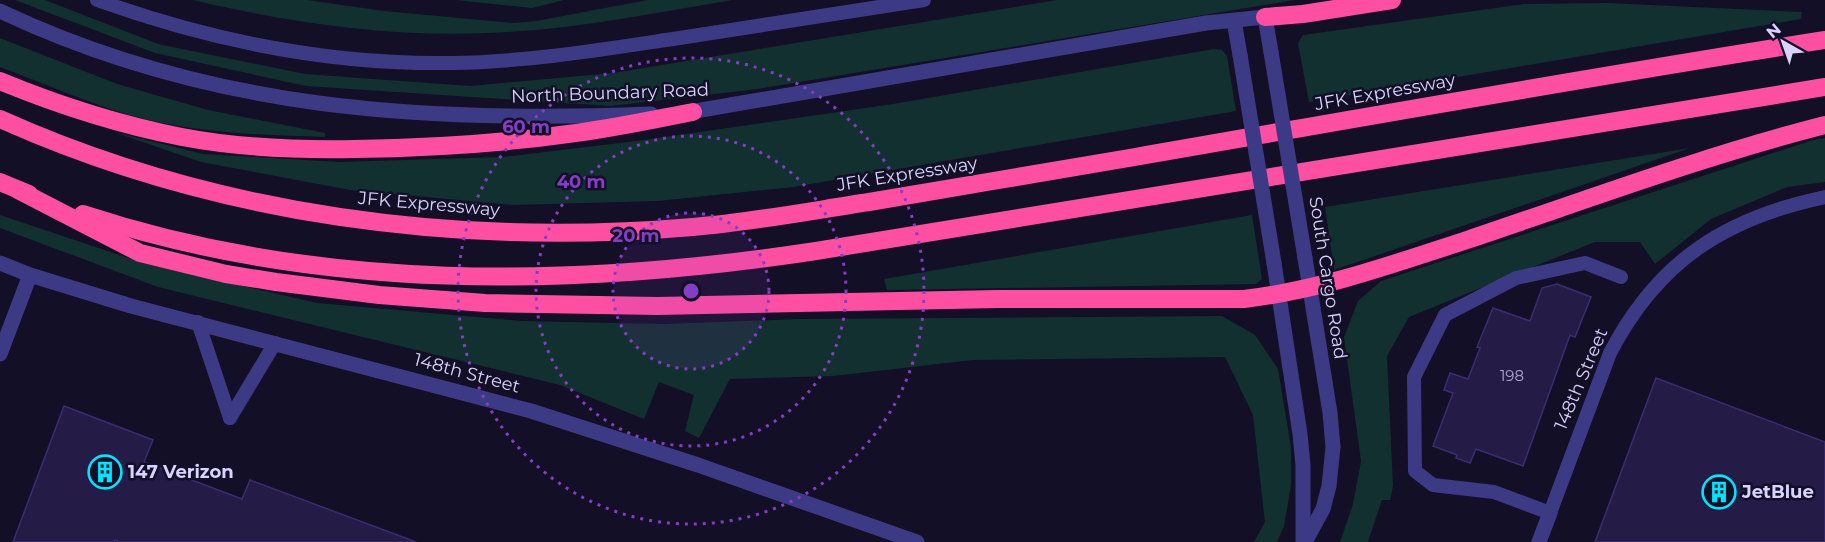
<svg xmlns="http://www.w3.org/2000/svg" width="1825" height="542" viewBox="0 0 1825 542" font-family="Montserrat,sans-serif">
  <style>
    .green { fill: #12302f }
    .building { fill: #241b47; stroke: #3b2d73; stroke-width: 1.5 }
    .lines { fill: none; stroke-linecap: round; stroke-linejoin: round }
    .lane { stroke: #3d3a85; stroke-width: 14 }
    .street { stroke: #3d3a85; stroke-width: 15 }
    .highway { stroke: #ff4fa3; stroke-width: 18 }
    .street-bridge { stroke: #3d3a85; stroke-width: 15 }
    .ring { fill: none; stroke: #843dc5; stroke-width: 3; stroke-dasharray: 3 6 }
    .labels { text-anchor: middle; stroke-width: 5; stroke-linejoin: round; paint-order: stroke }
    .number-label { font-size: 15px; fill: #aca6d1 }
    .street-label { font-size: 18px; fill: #d9d4ff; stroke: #130f26 }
    .poi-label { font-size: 18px; font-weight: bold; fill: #d9d4ff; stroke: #130f26; text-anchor: start }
    .centre { fill: #843dc5; stroke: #130f26; stroke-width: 3 }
    .ring-label { font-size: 18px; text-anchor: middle; font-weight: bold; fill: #843dc5; stroke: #130f26; stroke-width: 5; stroke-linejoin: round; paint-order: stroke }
  </style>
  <rect width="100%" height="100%" fill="#130f26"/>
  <!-- green -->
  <g class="green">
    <path d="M15,0H45L158,44L305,74L470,86L613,73L1057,0H1295L758,89L611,106L306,86L155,53Z"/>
    <path d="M192,0H307L384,11L514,23L536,21L648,0H733C658,12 583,28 508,32C400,39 296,24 192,0Z"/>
    <path d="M455,0H564L532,8Z"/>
    <path d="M1607,3L1802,12L1801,19L1309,102L1298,43L1303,35L1524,4Z"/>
    <path d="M0,38L117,84L208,110L325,133V137C259,135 193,133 129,115C86,102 43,83 0,67Z"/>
    <path d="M1214,49L1222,50L1227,56L1236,111L793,187L658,201L513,205L350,190L201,162L114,132L203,154L339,162L503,157L644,140L893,104Z"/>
    <path d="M1825,138V182L1787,187L1711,219L1655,264L1640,242H1595L1409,317L1387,356L1393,486L1390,500H1382L1368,542H1340L1353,504L1361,461L1344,337L1358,301L1381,281L1810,141Z"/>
    <path d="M1690,148L1334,270L1325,207Z"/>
    <path d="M0,215L143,263L317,303L521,321L665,324L801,319L1222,316L1255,335L1278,369L1291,447V485L1284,526L1277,542H1254L1265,522L1253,415L1225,357L973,360L833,376L730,379L699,438L685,431L694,395L659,382L644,419L560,385L158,287L0,228Z"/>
    <path d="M1252,215L1262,279L1256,284L887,290L884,279Z"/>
  </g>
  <!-- building -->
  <g class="building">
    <path d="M1557,284L1591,297L1575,337L1570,335L1523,466L1476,449L1470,463L1456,458L1457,455L1433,446L1453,393L1444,390L1450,373L1468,379L1480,348L1477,347L1493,308L1530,321L1542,288Z"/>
    <path d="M1656,378L1825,442V542H1595Z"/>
    <path d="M64,406L153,440L144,462L242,499L250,480L416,542H119L115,540L114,542H13Z"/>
  </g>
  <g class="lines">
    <!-- lane -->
    <g class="lane">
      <path d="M97,0C211,41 331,65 452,63C527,62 600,50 673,39C757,26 840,13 924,0"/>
      <path d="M1621,277L1585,263L1516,278L1445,315L1414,377L1415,471L1433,485L1494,492L1550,513L1610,353C1658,261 1725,218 1825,197"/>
      <path d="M198,322L230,418"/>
      <path d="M230,418L275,343"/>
    </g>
    <!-- street -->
    <g class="street">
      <path d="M0,11C209,110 423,123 651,114"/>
      <path d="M1234,21L1240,55"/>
      <path d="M684,113L1206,23L1265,17L1271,52"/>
      <path d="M1305,258L1330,413L1333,447L1329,486L1323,509L1305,542"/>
      <path d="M0,263L30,275L131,306L531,411L698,465L917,542"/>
      <path d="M1274,263L1300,434L1303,465V542"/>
      <path d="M0,354L30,275"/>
      <path d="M1539,542L1550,513"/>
    </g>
    <!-- highway -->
    <g class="highway">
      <path d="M1265,17L1303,14L1392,0"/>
      <path d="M0,81C58,105 121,125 182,137C239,148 297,150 354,149C426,148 497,144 568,134C610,129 651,120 693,112"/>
      <path d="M0,119C216,216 458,247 693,227C752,222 810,211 869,202C958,187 1046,172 1135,157C1365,117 1595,76 1825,40"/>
      <path d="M0,182L29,194"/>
      <path d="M18,190L140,253L226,274L276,282L379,295L485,303L658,306L998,299H1244C1321,290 1393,264 1467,240C1586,200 1704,156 1825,125"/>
      <path d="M83,214C320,292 572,288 816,251L1825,87"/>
    </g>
    <!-- street-bridge -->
    <g class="street-bridge">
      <path d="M1271,52L1305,258"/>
      <path d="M1240,55L1274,263"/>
    </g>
  </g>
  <!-- distance rings -->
  <circle cx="691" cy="291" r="78" fill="#843dc5" fill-opacity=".12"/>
  <g class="ring">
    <circle cx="691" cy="291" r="78"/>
    <circle cx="691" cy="291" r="155"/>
    <circle cx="691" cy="291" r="233"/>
  </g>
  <!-- icons -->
  <defs>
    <symbol id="building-ring" viewBox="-11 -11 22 22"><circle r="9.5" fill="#130f26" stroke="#00e5ff" stroke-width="1.5"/><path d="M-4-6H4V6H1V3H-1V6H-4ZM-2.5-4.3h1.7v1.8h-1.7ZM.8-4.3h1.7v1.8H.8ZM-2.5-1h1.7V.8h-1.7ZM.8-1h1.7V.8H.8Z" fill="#00e5ff"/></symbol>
  </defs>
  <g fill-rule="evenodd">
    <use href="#building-ring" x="86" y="453" width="38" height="38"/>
    <use href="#building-ring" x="1700" y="473" width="38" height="38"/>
  </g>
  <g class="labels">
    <!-- number labels -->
    <g class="number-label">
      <text x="1512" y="381">198</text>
    </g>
    <!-- street labels -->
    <g class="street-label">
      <text transform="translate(1385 92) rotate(-10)" y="6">JFK Expressway</text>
      <text transform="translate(610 93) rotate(-2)" y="6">North Boundary Road</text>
      <text transform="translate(907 174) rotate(-9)" y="6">JFK Expressway</text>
      <text transform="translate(429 204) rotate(5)" y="6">JFK Expressway</text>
      <text transform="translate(1328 278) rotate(81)" y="6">South Cargo Road</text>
      <text transform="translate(467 373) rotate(15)" y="6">148th Street</text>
      <text transform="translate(1581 379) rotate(-67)" y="6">148th Street</text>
    </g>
    <!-- poi labels -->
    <g class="poi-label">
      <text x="128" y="478">147 Verizon</text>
      <text x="1742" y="498">JetBlue</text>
    </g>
  </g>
  <circle cx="691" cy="291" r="9" class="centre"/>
  <g class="ring-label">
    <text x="526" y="133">60 m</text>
    <text x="581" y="188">40 m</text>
    <text x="636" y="242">20 m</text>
  </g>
  <!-- north arrow -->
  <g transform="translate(1783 42) rotate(320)" stroke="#130f26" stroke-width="4.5" paint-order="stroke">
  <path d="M0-4.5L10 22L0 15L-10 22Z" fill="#d9d4ff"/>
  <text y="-9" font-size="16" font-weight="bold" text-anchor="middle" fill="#d9d4ff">N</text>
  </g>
</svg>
